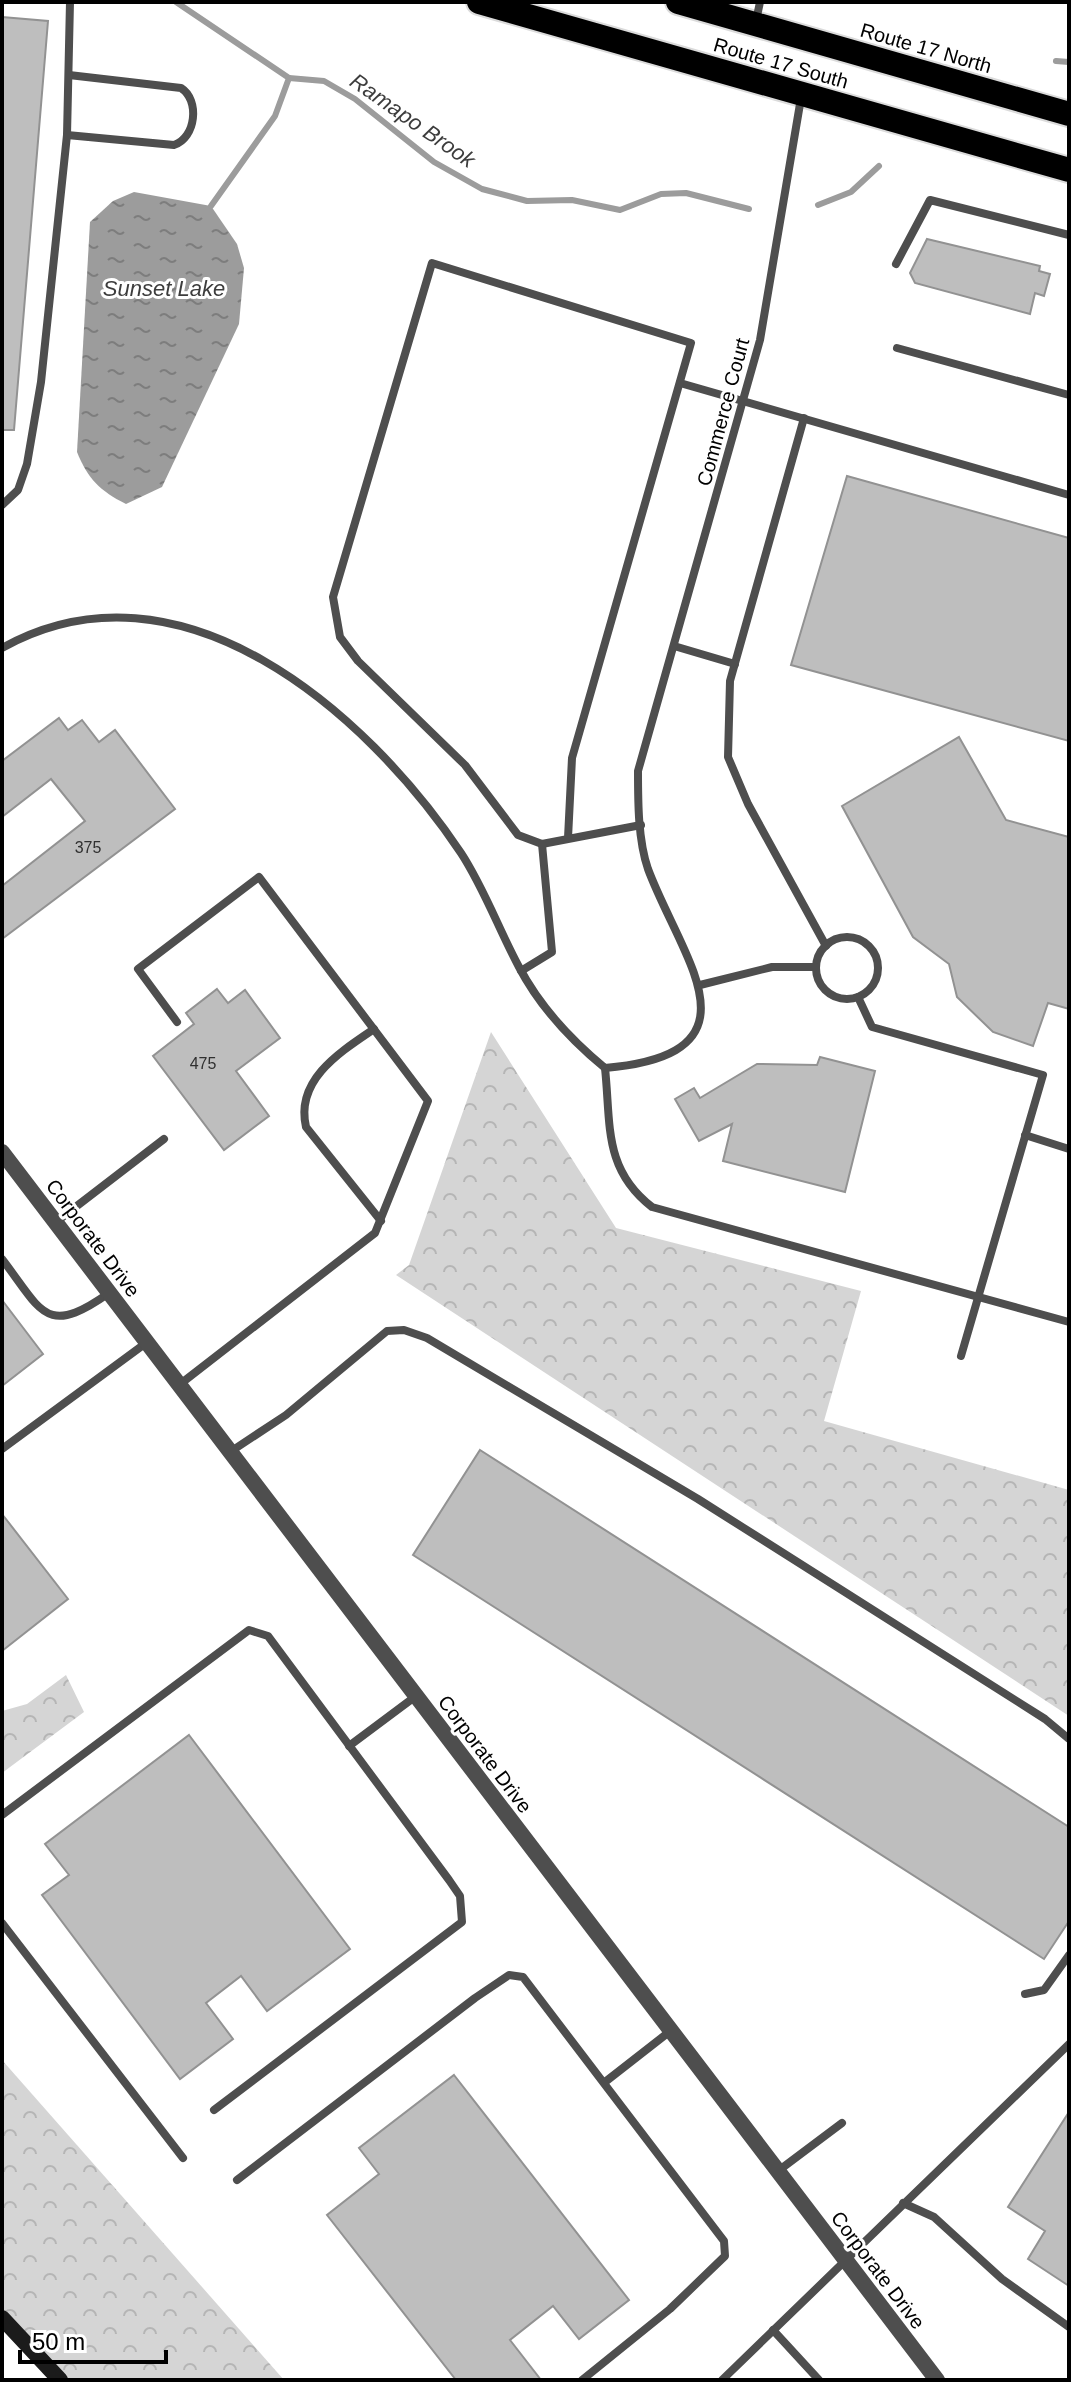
<svg xmlns="http://www.w3.org/2000/svg" width="1071" height="2382" viewBox="0 0 1071 2382" font-family="Arial,sans-serif">
  <style>
    .forest { fill: url(#forest-crowns) }
    .water { fill: url(#water-ripples) }
    .lines { fill: none; stroke-linecap: round; stroke-linejoin: round }
    .stream { stroke: #9c9c9c; stroke-width: 6 }
    .building { fill: #bebebe; stroke: #929292; stroke-width: 2 }
    .highway-casing { stroke: #dbdbdb; stroke-width: 28 }
    .lane { stroke: #4e4e4e; stroke-width: 8 }
    .street { stroke: #4e4e4e; stroke-width: 16 }
    .secondary { stroke: #1b1b1b; stroke-width: 16 }
    .highway { stroke: #000; stroke-width: 24 }
    .labels { text-anchor: middle; stroke-width: 6; stroke-linejoin: round; paint-order: stroke }
    .number-label { font-size: 16px; fill: #303030 }
    .street-label { font-size: 20px; fill: #000; stroke: #fff }
    .water-label { font-size: 22px; font-style: italic; fill: #3d3d3d; stroke: #fff }
  </style>
  <defs>
    <pattern id="forest-crowns" width="20" height="18" patternUnits="userSpaceOnUse" patternTransform="scale(2)"><rect width="20" height="18" fill="#d5d5d5"/><path d="M2 6a3 3 0 1 1 6 0M12 15a3 3 0 1 1 6 0" fill="none" stroke="#b5b5b5"/></pattern>
    <pattern id="water-ripples" width="26" height="14" patternUnits="userSpaceOnUse" patternTransform="scale(2)"><rect width="26" height="14" fill="#9c9c9c"/><path d="M2 4q2-2 4 0t4 0M15 11q2-2 4 0t4 0" fill="none" stroke="#7d7d7d"/></pattern>
  </defs>
  <rect width="100%" height="100%" fill="#fff"/>
  <!-- forest -->
  <g class="forest">
    <path d="M491,1032L616,1228L861,1291L824,1421L1069,1490V1716L396,1275L409,1265Z"/>
    <path d="M66,1675L84,1712L2,1773V1711L27,1704Z"/>
    <path d="M2,2060L284,2380H63L2,2314Z"/>
  </g>
  <!-- water -->
  <path class="water" d="M134,192L211,206L237,244L244,268L239,324L162,487L126,504C100,491 88,479 77,452L90,222L113,201Z"/>
  <g class="lines">
    <!-- stream -->
    <g class="stream">
      <path d="M176,2L289,78L275,116L211,206"/>
      <path d="M1056,61L1069,62"/>
      <path d="M289,78L324,81L355,99L434,162L482,189L527,201L572,200L620,210L661,194L686,193L749,209"/>
      <path d="M818,205L851,192L879,166"/>
    </g>
  </g>
  <!-- building -->
  <g class="building">
    <path d="M2,17L48,21L14,430H2Z"/>
    <path d="M927,239L1040,266L1039,271L1050,274L1044,296L1035,293L1030,314L915,283L910,273Z"/>
    <path d="M847,476L1069,538V741L791,665Z"/>
    <path d="M59,718L68,730L82,720L99,742L115,730L175,809L2,939V886L85,821L51,779L2,817V761Z"/>
    <path d="M959,737L1006,820L1069,837V1009L1048,1003L1033,1046L993,1032L957,997L949,964L913,937L842,806Z"/>
    <path d="M217,989L228,1003L245,990L280,1038L236,1071L269,1116L224,1150L153,1056L194,1024L186,1013Z"/>
    <path d="M820,1057L875,1071L845,1192L723,1161L732,1124L699,1141L675,1099L694,1088L700,1098L757,1064L817,1065Z"/>
    <path d="M2,1300L43,1354L2,1386Z"/>
    <path d="M480,1450L1069,1827V1921L1044,1959L413,1555Z"/>
    <path d="M2,1514L68,1599L2,1651Z"/>
    <path d="M189,1735L350,1949L267,2011L241,1976L206,2003L233,2039L180,2079L42,1895L69,1875L45,1844Z"/>
    <path d="M454,2075L629,2300L579,2339L553,2306L510,2340L541,2380H456L327,2215L379,2174L359,2148Z"/>
    <path d="M1069,2112V2286L1028,2259L1045,2231L1008,2207Z"/>
  </g>
  <g class="lines">
    <defs>
      <g id="highway">
        <path d="M479,2L1069,170"/>
        <path d="M678,2L1069,114"/>
      </g>
    </defs>
    <!-- highway casing -->
    <use href="#highway" class="highway-casing"/>
    <!-- lane -->
    <g class="lane">
      <path d="M756,21L760,2"/>
      <path d="M67,135L174,145C196,138 200,100 181,88L69,75"/>
      <path d="M896,264L930,200L1069,235"/>
      <path d="M897,348L1069,395"/>
      <path d="M680,383L1069,495"/>
      <path d="M804,418L730,681L728,757L748,804L826,946"/>
      <path d="M2,505L18,490L27,464L41,382L67,135L70,2"/>
      <path d="M674,646L735,664"/>
      <path d="M2,648C180,549 366,711 461,853C484,888 499,930 519,967C540,1007 571,1040 605,1068C768,1054 681,958 648,869C638,840 638,802 638,771L760,340L801,98"/>
      <path d="M568,838L572,758L691,343L432,263L333,597L340,637L358,661L465,765L518,835L542,844L641,825"/>
      <circle cx="847" cy="968" r="31"/>
      <path d="M521,971L552,952L542,844"/>
      <path d="M700,985L772,967H816"/>
      <path d="M858,997L872,1027L1043,1075L961,1356"/>
      <path d="M177,1022L138,969L259,877L428,1101L375,1233L179,1385"/>
      <path d="M374,1029C340,1052 295,1080 306,1127L381,1221"/>
      <path d="M605,1068C611,1124 603,1169 652,1207L1069,1322"/>
      <path d="M1025,1135L1069,1149"/>
      <path d="M56,1222L164,1139"/>
      <path d="M2,1259C42,1311 45,1338 109,1293"/>
      <path d="M2,1449L146,1343"/>
      <path d="M230,1452L286,1415L387,1331L404,1330L427,1338L698,1499L1045,1719L1069,1739"/>
      <path d="M349,1746L416,1696"/>
      <path d="M2,1815L249,1630L268,1636L449,1880L460,1896L462,1922L214,2110"/>
      <path d="M2,1923L183,2158"/>
      <path d="M1025,1994L1044,1990L1069,1955"/>
      <path d="M605,2082L669,2032"/>
      <path d="M778,2171L842,2123"/>
      <path d="M237,2180L475,1998L509,1975L523,1977L724,2241L725,2256L670,2309L582,2380"/>
      <path d="M903,2203L934,2217L1002,2279L1069,2327"/>
      <path d="M773,2330L819,2380"/>
      <path d="M722,2380L1069,2044"/>
    </g>
    <!-- street -->
    <path class="street" d="M2,1152L937,2380"/>
    <!-- secondary -->
    <path class="secondary" d="M2,2318L60,2380"/>
    <!-- highway -->
    <use href="#highway" class="highway"/>
  </g>
  <g class="labels">
    <!-- number labels -->
    <g class="number-label">
      <text x="88" y="853">375</text>
      <text x="203" y="1069">475</text>
    </g>
    <!-- street labels -->
    <g class="street-label">
      <text transform="translate(926 48) rotate(16)" y="7">Route 17 North</text>
      <text transform="translate(781 63) rotate(16)" y="7">Route 17 South</text>
      <text transform="translate(723 412) rotate(-75)" y="7">Commerce Court</text>
      <text transform="translate(93 1238) rotate(53)" y="7">Corporate Drive</text>
      <text transform="translate(485 1754) rotate(53)" y="7">Corporate Drive</text>
      <text transform="translate(878 2270) rotate(53)" y="7">Corporate Drive</text>
    </g>
    <!-- water labels -->
    <g class="water-label">
      <text transform="translate(413 120) rotate(35)" y="8">Ramapo Brook</text>
      <text x="164" y="296">Sunset Lake</text>
    </g>
  </g>
  <!-- border -->
  <rect width="1071" height="2382" fill="none" stroke="#000000" stroke-width="8"/>
  <!-- scale -->
  <path d="M20 2350v12h146v-12" fill="none" stroke="#000000" stroke-width="4"/>
  <text x="32" y="2350" font-size="24" fill="#000000" stroke="#ffffff" stroke-width="6" paint-order="stroke">50 m</text>
</svg>
